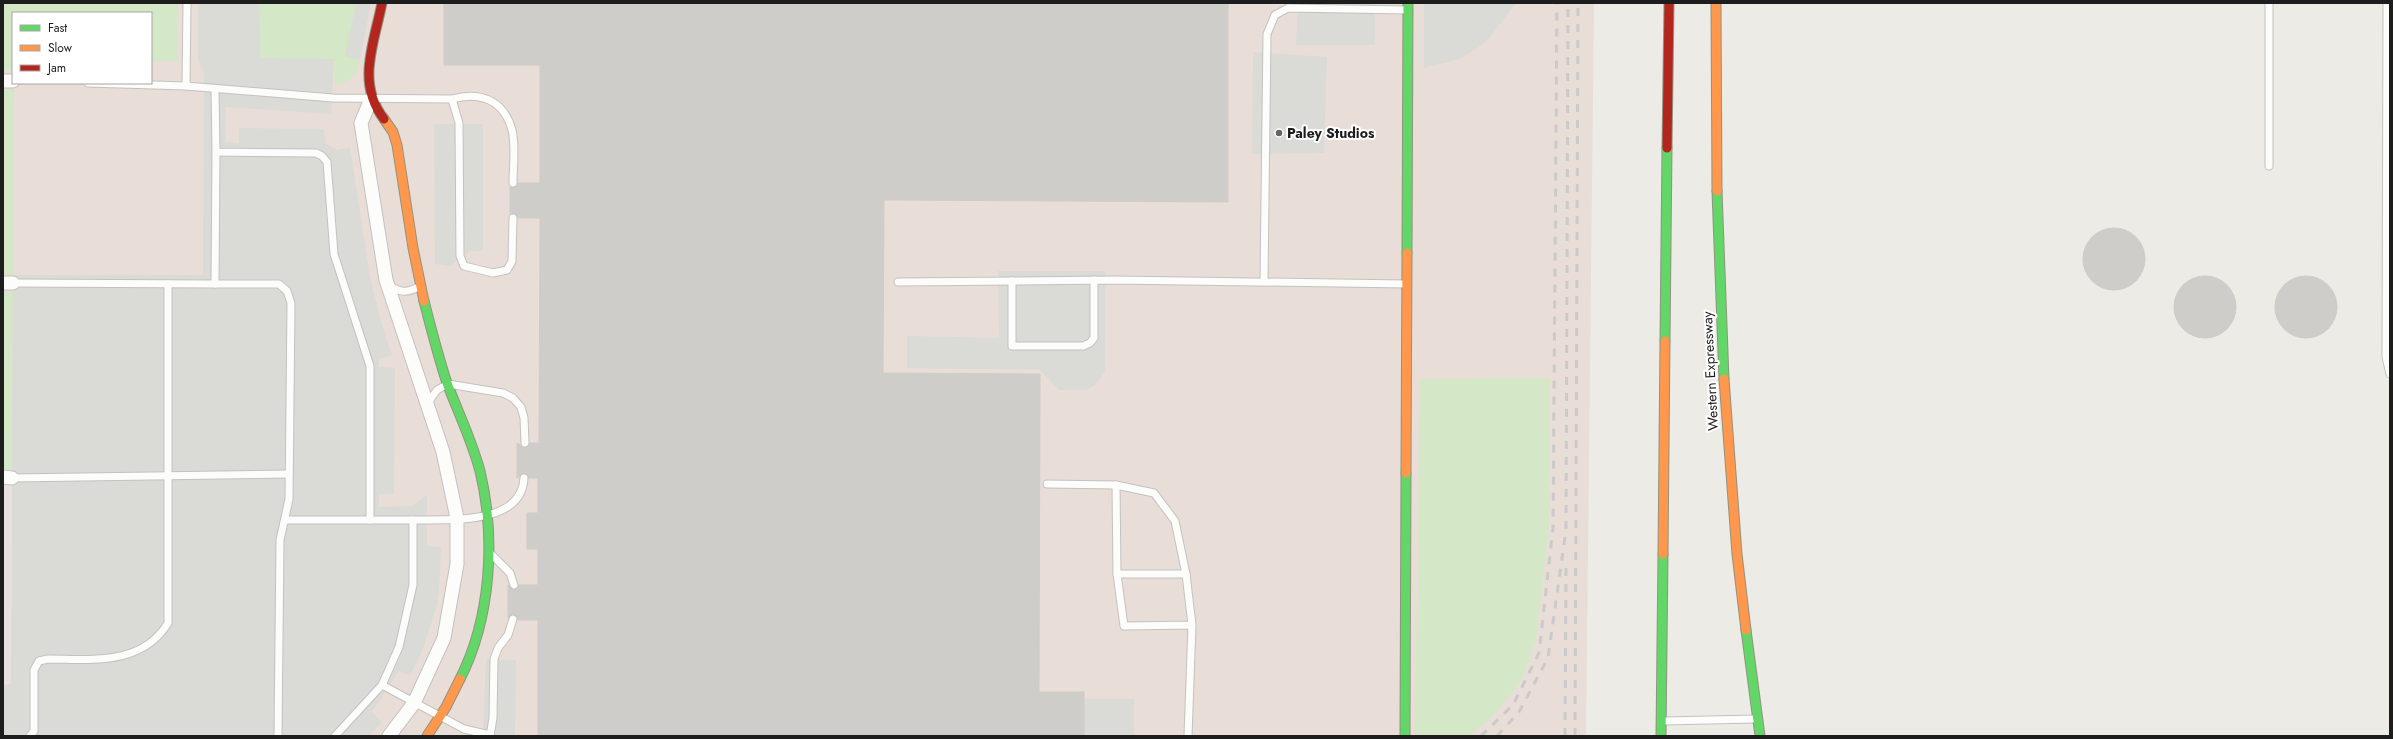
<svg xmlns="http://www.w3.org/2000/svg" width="2393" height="739" viewBox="0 0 2393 739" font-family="Jost,sans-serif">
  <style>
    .commercial { fill: #e9ddd8; fill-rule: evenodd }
    .industrial { fill: #e9dfe3 }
    .grass { fill: #d4e7c7 }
    .parking { fill: #dadad7 }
    .building { fill: #cecdc9; stroke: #cfccc7 }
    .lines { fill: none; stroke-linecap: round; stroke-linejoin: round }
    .lane-casing { stroke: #c3c2c0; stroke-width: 9 }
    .street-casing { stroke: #c3c2c0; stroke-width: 15 }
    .fast-casing { stroke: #909480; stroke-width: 11 }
    .slow-casing { stroke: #909480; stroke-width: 11 }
    .jam-casing { stroke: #909480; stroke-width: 11 }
    .lane { stroke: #fcfcfb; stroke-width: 7 }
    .street { stroke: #fcfcfb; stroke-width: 13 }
    .fast { stroke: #63d668; stroke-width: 9 }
    .slow { stroke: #ff974d; stroke-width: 9 }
    .jam { stroke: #b3261e; stroke-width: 9 }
    .rail { stroke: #cacac9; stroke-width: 3; stroke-dasharray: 8 8; stroke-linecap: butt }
    .poi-dot { fill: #656563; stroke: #fff; stroke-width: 1.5 }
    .labels { text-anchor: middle; stroke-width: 4; stroke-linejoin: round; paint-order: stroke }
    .poi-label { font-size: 14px; font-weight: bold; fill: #1d1d1d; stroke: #fff; text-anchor: start }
    .street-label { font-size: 14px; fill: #1d1d1d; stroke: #fff }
  </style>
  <rect width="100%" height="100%" fill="#ecebe6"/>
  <!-- commercial -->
  <path class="commercial" d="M3,3H1594L1586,736H3V685L11,684L12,478V470L3,469ZM13,13H151V83H13Z"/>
  <!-- industrial -->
  <path class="industrial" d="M3,484H12L11,685H3Z"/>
  <!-- grass -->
  <g class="grass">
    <path d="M3,3H178V61H151V13H13V70H3Z"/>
    <path d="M259,3H356L345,56L360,60C357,74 350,84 335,84L333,59H259Z"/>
    <path d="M3,89H14L13,275H3Z"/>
    <path d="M3,292H13L12,470L3,469Z"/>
    <path d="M1550,378V516L1536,641L1520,683L1490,719L1469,736H1415L1420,379Z"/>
  </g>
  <!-- parking -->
  <g class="parking">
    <path d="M198,3H259L260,58L334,59L331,114L226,107L225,142L239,143V128L324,129L325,143L336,150L350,147L370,277L380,318L392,355L379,359V367L395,368L394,494H379V507L412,506L427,495V546L441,547L439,592L437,605L423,649L410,676L399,671L372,712L382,722L369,736H3V685L11,684L13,275H203L204,73L198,59Z"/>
    <path d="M356,3H371L360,60L345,56Z"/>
    <path d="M1298,3H1375V45H1296Z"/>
    <path d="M1424,3H1516L1486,42L1462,58L1424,68Z"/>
    <path d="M1253,52L1327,57L1324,153L1252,154Z"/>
    <path d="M434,124H483V251H470L449,266L435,264Z"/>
    <path d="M998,271H1105V371L1098,382L1087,390H1059L1040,370L907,368V336L999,338Z"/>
    <path d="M486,659L516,660L515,736H483Z"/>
    <rect x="1084" y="699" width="50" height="37"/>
  </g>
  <!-- building -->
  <g class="building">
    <path d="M444,3H1228V202L884,200L883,373L1040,374L1039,692H1084V736H538V620H518L514,614L508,618V585L513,590L517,589L519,585H538V549H527V513H538V478H529L525,473L517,478V443L525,448L530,443H539L540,218H518L515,214H510V187L515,188L518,183H540V65H444Z"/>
    <circle cx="2114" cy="259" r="31"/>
    <circle cx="2306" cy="307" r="31"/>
    <circle cx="2205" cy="307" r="31"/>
  </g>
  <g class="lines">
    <defs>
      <g id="lane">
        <path d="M2269,3V166"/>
        <path d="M2387,3L2386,357L2390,374"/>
        <path d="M88,83L186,86L333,98L452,99C480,91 504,100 512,130C516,146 513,167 513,183"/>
        <path d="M186,86L187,3"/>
        <path d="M215,89L216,152L316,153L322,156L327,162L334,254L370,366V520H413V585L399,647L382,685L335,736"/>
        <path d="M452,99L459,123L460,256L464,266L493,273L507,270L512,261L513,218"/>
        <path d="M216,152L215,284H279L287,291L291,303L289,499L280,540L278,736"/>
        <path d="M1012,281V346H1083L1090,343L1094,338V280"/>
        <path d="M1264,281L1267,34L1275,15L1288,8L1407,10"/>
        <path d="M898,282L1115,280L1407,284"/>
        <path d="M13,283L215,284"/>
        <path d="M390,286C401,293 408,293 420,286"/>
        <path d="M427,404L437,390L448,384L503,393L513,398L521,407L524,418L525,443"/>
        <path d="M12,478L289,474"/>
        <path d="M1047,484L1116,485L1154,493L1175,521L1186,574"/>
        <path d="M1116,485L1117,574"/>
        <path d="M285,520H370"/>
        <path d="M413,520C448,519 522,526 524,478"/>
        <path d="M491,554L510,573L514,585"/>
        <path d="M382,685L464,729L490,735"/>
        <path d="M1664,721L1755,719"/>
        <path d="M30,736L34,731V670L39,661L48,659C91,659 142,666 168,623V284"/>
        <path d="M490,736L493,718L494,659L498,648L508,635L513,619"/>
        <path d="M1188,736L1192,625L1186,574H1117L1124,626L1192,625"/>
      </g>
      <g id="street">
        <path d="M3,81H13"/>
        <path d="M371,99L361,123L386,280L443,452L457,518V564L444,638L414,703L389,736"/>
        <path d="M3,283H13"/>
        <path d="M3,477L12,478"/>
      </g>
      <g id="fast">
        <path d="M1717,191L1724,379"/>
        <path d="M1407,253L1408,3"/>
        <path d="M424,301C431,328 438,356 447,383C458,412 472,441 480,471C496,538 491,618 460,679"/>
        <path d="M1665,341L1667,148"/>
        <path d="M1746,630L1760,736"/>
        <path d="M1405,736L1406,473"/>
        <path d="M1661,736L1663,554"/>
      </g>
      <g id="slow">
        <path d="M1716,3L1717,191"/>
        <path d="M384,119L393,132L397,145L413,248L424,301"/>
        <path d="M1724,379L1737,554L1746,630"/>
        <path d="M1406,473L1407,253"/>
        <path d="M1663,554L1665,341"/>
        <path d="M427,736L446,707L460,679"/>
      </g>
      <g id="jam">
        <path d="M382,3C374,44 356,83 384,119"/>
        <path d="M1667,148L1669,3"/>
      </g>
    </defs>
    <!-- lane casing -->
    <use href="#lane" class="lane-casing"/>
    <!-- street casing -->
    <use href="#street" class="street-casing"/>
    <!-- fast casing -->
    <use href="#fast" class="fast-casing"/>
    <!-- slow casing -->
    <use href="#slow" class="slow-casing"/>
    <!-- jam casing -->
    <use href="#jam" class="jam-casing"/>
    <!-- lane -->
    <use href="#lane" class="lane"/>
    <!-- street -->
    <use href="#street" class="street"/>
    <!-- fast -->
    <use href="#fast" class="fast"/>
    <!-- slow -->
    <use href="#slow" class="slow"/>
    <!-- jam -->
    <use href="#jam" class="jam"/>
    <!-- rail -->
    <g class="rail">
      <path d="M1481,736L1513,705L1539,653L1553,528L1557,3"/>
      <path d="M1497,736L1519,712L1548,658L1566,530L1568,3"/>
      <path d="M1565,736L1566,564"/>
      <path d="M1575,736L1578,3"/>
    </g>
  </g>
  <!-- markers -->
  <circle class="poi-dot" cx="1279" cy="133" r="4"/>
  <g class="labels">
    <!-- poi labels -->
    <g class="poi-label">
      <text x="1287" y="138">Paley Studios</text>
    </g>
    <!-- street labels -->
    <g class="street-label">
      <text transform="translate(1710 371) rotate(-93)" y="5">Western Expressway</text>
    </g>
  </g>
  <!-- border -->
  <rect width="2393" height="739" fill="none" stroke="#1d1d1d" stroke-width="8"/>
  <!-- legend -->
  <rect x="12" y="12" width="140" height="72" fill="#ffffff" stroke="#a5a5a5"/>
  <rect x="20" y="25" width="20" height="6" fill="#63d668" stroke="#a5a5a5"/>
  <text x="48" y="32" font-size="12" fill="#1d1d1d">Fast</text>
  <rect x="20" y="45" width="20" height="6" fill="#ff974d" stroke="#a5a5a5"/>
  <text x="48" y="52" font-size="12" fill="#1d1d1d">Slow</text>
  <rect x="20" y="65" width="20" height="6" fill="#b3261e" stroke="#a5a5a5"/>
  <text x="48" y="72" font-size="12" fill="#1d1d1d">Jam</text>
</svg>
